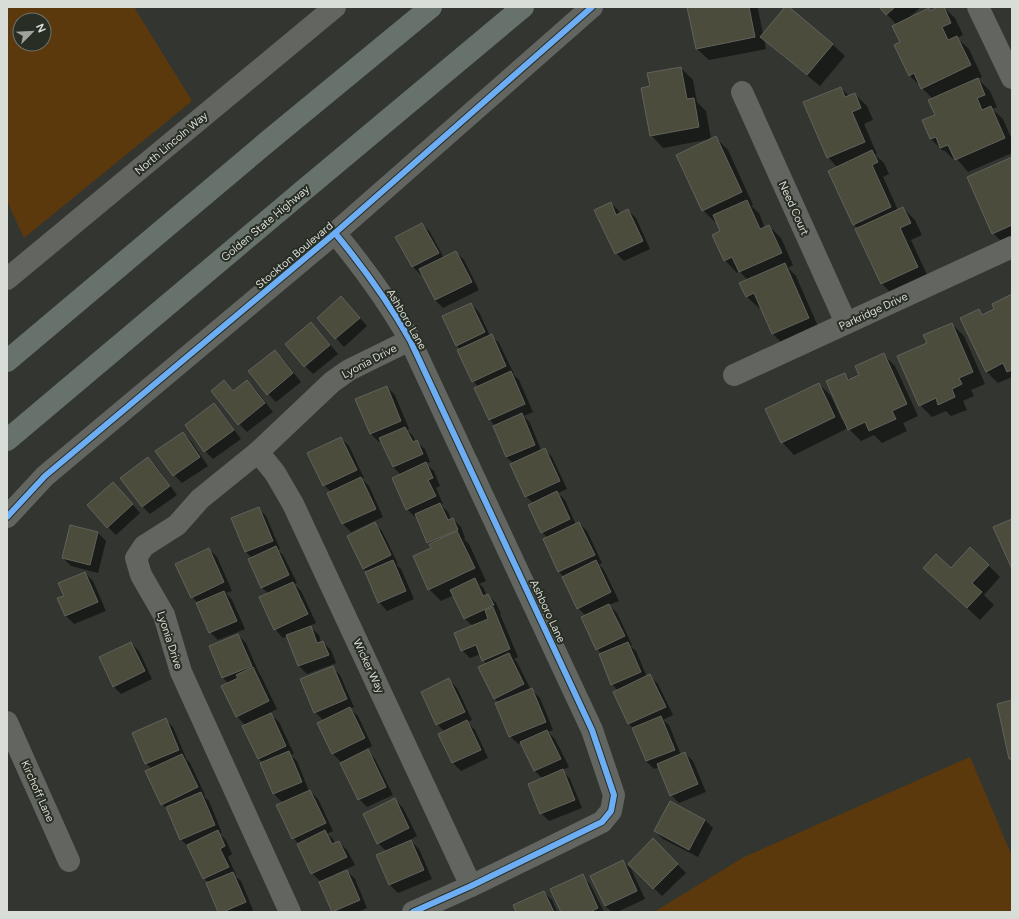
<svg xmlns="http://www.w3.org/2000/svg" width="1019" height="919" viewBox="0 0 1019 919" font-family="Figtree,sans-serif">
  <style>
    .green { fill: #5c390d; fill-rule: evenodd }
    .shadow { fill: #0007 }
    .building { fill: #4c4c3c; stroke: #61625d }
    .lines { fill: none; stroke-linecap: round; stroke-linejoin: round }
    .minor { stroke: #626560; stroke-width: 22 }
    .tertiary { stroke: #626560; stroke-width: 22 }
    .motorway { stroke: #68726c; stroke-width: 22 }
    .cycleway-casing { stroke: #282e24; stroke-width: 8 }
    .cycleway { stroke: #6dadf4; stroke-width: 6 }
    .labels { text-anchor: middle; stroke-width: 4; stroke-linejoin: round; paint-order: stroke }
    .street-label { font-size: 11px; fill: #d9ddd7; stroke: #282e24 }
  </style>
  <rect width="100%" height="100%" fill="#323530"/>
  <!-- green -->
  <g class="green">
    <path d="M7,7H134L192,101L24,238L7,201ZM20,20H44V44H20Z"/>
    <path d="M970,757L1012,856V912H654L744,857Z"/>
  </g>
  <!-- shadow -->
  <g class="shadow">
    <path d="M694,7H757L758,9L763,34L786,7H787L832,44L845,56L820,86L774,49L764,39L766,49L709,60L696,48Z"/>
    <path d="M880,7H921L907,19L929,10L931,12L941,7H943L955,18L963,35L957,38L969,49L982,77L978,79L990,91L997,107L992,109L1003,119L1012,140V153L968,172L956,158L953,159L944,150L943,151L931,139L936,115L933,99L909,75L897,25Z"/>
    <path d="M681,68L693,80L697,102L706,111L711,139L663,148L651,135V87Z"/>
    <path d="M841,88L849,96L855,94L867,106L873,120L864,124L877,154L875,155L884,163L889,174L883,177L898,210L903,208L915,220L922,235L911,240L929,279L894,296L882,284L858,229L854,224L837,167L828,157Z"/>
    <path d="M716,138L728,150L753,205L751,206L759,213L765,228L769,226L781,238L793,265L788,268L796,276L820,331L785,346L773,334L761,307L759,308L746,296L748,280L739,271L737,273L725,260L721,232L717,222H715L703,210Z"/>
    <path d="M1012,158V242L1005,245L993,233Z"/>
    <path d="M611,203L619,211L620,214L628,210L636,218L650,249L624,261L616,253Z"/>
    <path d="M422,224L430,232L444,258L456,252L464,260L479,290L443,308L435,300L423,274L421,275L413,267L397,238Z"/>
    <path d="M1012,295V377L998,383L986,371L979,311L983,315L995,310Z"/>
    <path d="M471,304L479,312L490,336L491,335L499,343L514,374H513L519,380L533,412L524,416L530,423L541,450L544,449L552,457L567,489L558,493L565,500L576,525L579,523L587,531L602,563L599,565L604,570L619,601L609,605L617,613L632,645L630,646L636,651L647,677L650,676L658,684L673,715L663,720L669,725L681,755L685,753L693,761L706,792L679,803L671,795L659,767L654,769L646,761L633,728L629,724L615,693L618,691L612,684L602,654L597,649L586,616L578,608L563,577H564L559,572L544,540L548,538L542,532L533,503L526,496L513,463L506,457L494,426H495L490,420L475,388L479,387L473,381L461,350L457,346Z"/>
    <path d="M349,306L367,326L344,347L318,318Z"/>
    <path d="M952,324L964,336L985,384L971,390L974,396L963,401L967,410L951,416L946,411L932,417L920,405L928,344Z"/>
    <path d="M319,331L338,354L313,374L305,366L287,344Z"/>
    <path d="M275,351L283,359L301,382L276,402L268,394Z"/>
    <path d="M883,354L895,366L918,416L903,423L907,431L882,443L874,435L861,441L848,428L794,455L782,442L819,384L831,396L842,420L844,419V374L851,380L861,375Z"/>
    <path d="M247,381L255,389L273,412L247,432L239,424L212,391L224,382L234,392Z"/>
    <path d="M387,387L395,395L409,429L407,430L413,436L416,442L425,449L430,462L426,464L434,471L440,486L436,488L443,504L441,505L448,512L451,520L453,519L461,527L465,538L464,539L469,544L486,581L479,584L483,587L487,596L488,595L496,603L501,614H500L518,657L514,659L517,662L531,690H532L540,698L553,730L548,732L555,739L569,767L562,770L570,779L582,808L549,821L541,813L543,779L535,771L522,743L518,744L510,736L499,703L494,698L487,664L483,660L481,654L470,658L462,650L473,626L465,619L454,595L441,601L429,589L432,548L428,543L417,516L415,517L407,509L401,475L393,467L381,441L379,442L371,434Z"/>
    <path d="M214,405L222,413L241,439L213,459L205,451L186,425Z"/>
    <path d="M183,433L191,441L208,466L182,483L174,475Z"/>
    <path d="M341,438L349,446L364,478L362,479L369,486L383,517L351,532L343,524L328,493L331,492L324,485Z"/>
    <path d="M148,458L156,466L177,495L150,514L142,506Z"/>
    <path d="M121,491L140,513L116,535L108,527Z"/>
    <path d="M258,508L266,516L280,549L278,550L283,555L297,583L294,584L301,591L316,623L309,626L319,635L321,642H323L331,650L336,663L307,674L299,666L288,636L283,638L275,629L261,598L269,594L262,588L249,560L252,558L246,552L232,518Z"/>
    <path d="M374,523L382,531L398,564H396L401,569L414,599L387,611L379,602L367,572L363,568Z"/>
    <path d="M98,533L106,541L98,573L71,566L63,558Z"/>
    <path d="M209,549L217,557L232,591L226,593L232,600L245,629L218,640L210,632L198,603L192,597Z"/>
    <path d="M988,565L1000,577L984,595L994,605L980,620L937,580L951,569Z"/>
    <path d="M85,573L93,581L106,611L74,624L66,616L59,599L65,596Z"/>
    <path d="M238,635L246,643L259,673L261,676L277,709L269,713L279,722L294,754L291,755L297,761L309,791H310L318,799L333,831L327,834L333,839L335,844L339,842L347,850L355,865L335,874L336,876L347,871L355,879L367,908L358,912H333L321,882L312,873L298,843L293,838L283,803L274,794L262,764L263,763L259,759L246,726L237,716L229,684L223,678L210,647Z"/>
    <path d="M131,643L139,651L152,679L121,694L113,686Z"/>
    <path d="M332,667L340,675L354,707L350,709L358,716L372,746L366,749L375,759L393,795L367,807L359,799L341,762L333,754L318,724L324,721L315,712Z"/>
    <path d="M449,680L457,688L472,720L467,722L475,730L488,758L461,771L453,763L440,735L445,732L437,724Z"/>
    <path d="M165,719L173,727L186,758H185L190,763L205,795L204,796L209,801L222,833L220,834L226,840L232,854L228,857L236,875L235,876L241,881L253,910L249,912H219L209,883L204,878L189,847L180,839L169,811L162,804L152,769L146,763Z"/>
    <path d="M395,800L403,808L417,836L410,840L419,849L432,879L398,893L390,885L377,855L386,851L378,843Z"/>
    <path d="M705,820L713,828L698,857L663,839L655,831Z"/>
    <path d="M653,840L686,873L662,896L629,864Z"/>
    <path d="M622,861L631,869L645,899L617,912H612L605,906Z"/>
    <path d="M582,876L590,884L604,912H562Z"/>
    <path d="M544,892L552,900L557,912H517Z"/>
  </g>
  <!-- building -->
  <g class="building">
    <path d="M687,7H749L755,37L696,49Z"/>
    <path d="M785,7H789L833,44L807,75L760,37Z"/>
    <path d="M879,7H895L886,15Z"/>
    <path d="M938,7H944L951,23L942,27L948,40L957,36L971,65L921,89L914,73L909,76L894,45L900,42L892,26L929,8L930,11Z"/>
    <path d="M681,67L687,99L694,98L699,127L650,136L641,88L650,86L647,73Z"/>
    <path d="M978,78L985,95L977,98L982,110L991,106L1005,138L955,160L948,145L940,148L936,137L930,139L922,120L935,115L928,100Z"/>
    <path d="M841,87L845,97L855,93L861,108L852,112L865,142L827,158L803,102Z"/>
    <path d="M716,136L742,192L702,211L676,155Z"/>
    <path d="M872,150L878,162L872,165L891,207L853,225L828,171Z"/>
    <path d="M1012,157V225L992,234L967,177Z"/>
    <path d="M747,200L760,229L769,225L782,253L739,272L732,257L724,261L712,235L720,231L713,215Z"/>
    <path d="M611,202L616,215L628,209L643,241L615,254L594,210Z"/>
    <path d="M903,207L911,223L900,228L918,267L881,284L855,229Z"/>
    <path d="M422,223L439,253L412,267L395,237Z"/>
    <path d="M456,251L472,282L435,300L419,269Z"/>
    <path d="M785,263L809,318L772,334L754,293L746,297L739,283Z"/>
    <path d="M1012,294V370L1007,372L1003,363L986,372L960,318L979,309L982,315L994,309L992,304Z"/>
    <path d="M341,296L360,318L335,339L317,318Z"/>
    <path d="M471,303L485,332L456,346L442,316Z"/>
    <path d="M311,322L330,345L304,367L285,344Z"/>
    <path d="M952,323L973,372L959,378L962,384L952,389L955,397L938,405L936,398L919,406L897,356L927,343L923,335Z"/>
    <path d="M492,334L506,366L472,382L457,350Z"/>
    <path d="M275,350L293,373L267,395L248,371Z"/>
    <path d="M884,353L907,404L892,411L896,419L869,431L865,422L848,430L826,381L845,373L848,380L859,375L855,366Z"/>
    <path d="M511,371L525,404L489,420L474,388Z"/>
    <path d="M224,380L233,391L247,380L265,403L238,425L211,391Z"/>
    <path d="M819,383L835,417L781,443L765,409Z"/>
    <path d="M387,386L401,421L370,434L355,399Z"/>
    <path d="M214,403L234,430L204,452L185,425Z"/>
    <path d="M522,413L535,445L506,457L493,426Z"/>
    <path d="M405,427L413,442L417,440L423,454L393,467L379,438Z"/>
    <path d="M183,432L200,457L173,476L155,451Z"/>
    <path d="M341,437L357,470L323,486L307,453Z"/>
    <path d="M545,448L560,481L525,497L510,464Z"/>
    <path d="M148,457L170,486L142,507L120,478Z"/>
    <path d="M426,462L433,478L428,480L436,496L406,510L392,478Z"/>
    <path d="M361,477L376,509L342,524L327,493Z"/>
    <path d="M113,482L133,504L107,528L87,505Z"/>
    <path d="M557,491L570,519L541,533L528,505Z"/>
    <path d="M440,503L448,520L453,518L458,530L427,543L415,514Z"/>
    <path d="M259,507L273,541L245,552L231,518Z"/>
    <path d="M1012,519V569L993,527Z"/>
    <path d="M375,522L391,555L363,569L347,536Z"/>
    <path d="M579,522L595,555L558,572L543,539Z"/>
    <path d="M70,525L98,532L90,565L62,558Z"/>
    <path d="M457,531L475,568L428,590L413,556L431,548L429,544Z"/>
    <path d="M276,546L289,575L261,588L248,559Z"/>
    <path d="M970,547L989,565L972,583L982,592L967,608L923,568L936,554L951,568Z"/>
    <path d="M209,548L224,582L191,598L175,564Z"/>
    <path d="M393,560L406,591L378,603L365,572Z"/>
    <path d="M596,560L611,592L577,609L562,577Z"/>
    <path d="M85,572L98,602L65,616L57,598L64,596L58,583Z"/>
    <path d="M475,578L483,596L488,594L494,605L464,619L450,590Z"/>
    <path d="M293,582L308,614L274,630L259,597Z"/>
    <path d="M224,591L237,621L209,633L196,603Z"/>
    <path d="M609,604L625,636L596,650L581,617Z"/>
    <path d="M493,607L510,649L482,661L476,645L461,651L454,633L488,619L485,610Z"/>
    <path d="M311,626L317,643L323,641L329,655L298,666L286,635Z"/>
    <path d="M238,634L252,666L222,678L209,646Z"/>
    <path d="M131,642L145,671L113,687L99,657Z"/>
    <path d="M628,642L641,672L611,685L599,654Z"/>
    <path d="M509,653L524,684L494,699L478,667Z"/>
    <path d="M333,666L347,699L314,713L300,679Z"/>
    <path d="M253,667L269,701L236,717L221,686L238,678L236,675Z"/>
    <path d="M650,674L666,707L628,724L613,692Z"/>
    <path d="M449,678L465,712L436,725L421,692Z"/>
    <path d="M532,688L546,722L509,737L495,703Z"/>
    <path d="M1012,700V759H1009L997,704Z"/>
    <path d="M350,707L365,738L332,754L317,723Z"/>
    <path d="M271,713L286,746L258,759L242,726Z"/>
    <path d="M661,716L675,750L646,761L632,728Z"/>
    <path d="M166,718L179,750L145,764L132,733Z"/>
    <path d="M467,720L481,750L452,763L438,734Z"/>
    <path d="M547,730L561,759L534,771L520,742Z"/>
    <path d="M368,749L386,787L358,800L340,763Z"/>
    <path d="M289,751L302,782L273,794L260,763Z"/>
    <path d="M685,752L698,784L670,796L657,764Z"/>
    <path d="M182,754L198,787L161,805L145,771Z"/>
    <path d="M563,769L575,800L540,814L528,784Z"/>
    <path d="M310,790L326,823L292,839L276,805Z"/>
    <path d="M201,792L215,825L180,840L166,807Z"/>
    <path d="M395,798L409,828L377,844L363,814Z"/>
    <path d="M670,801L705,820L689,850L654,831Z"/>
    <path d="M218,830L225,846L220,849L229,867L203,879L187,845Z"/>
    <path d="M325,830L332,844L339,841L347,857L311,874L297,844Z"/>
    <path d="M653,838L678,864L653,889L628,864Z"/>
    <path d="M411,840L424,870L389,885L376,855Z"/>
    <path d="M623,860L637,891L605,906L590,876Z"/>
    <path d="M347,870L360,900L332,912L319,882Z"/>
    <path d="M233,872L246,902L223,912H218L206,883Z"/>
    <path d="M583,874L598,908L590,912H561L550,889Z"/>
    <path d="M544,891L554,912H516L513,905Z"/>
  </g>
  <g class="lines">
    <!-- minor -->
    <g class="minor">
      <path d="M978,7L1012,78"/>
      <path d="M742,92L846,323"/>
      <path d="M335,233C363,267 388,301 410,340L592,730L614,795L611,811L602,822L471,886L413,912"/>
      <path d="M734,375L1012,247"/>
      <path d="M258,452L275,473L293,504L471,886"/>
      <path d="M7,722L69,861"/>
      <path d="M290,912L181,672L164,615L141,575L136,558L144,546L177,525L200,499L258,452L332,382L349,370L410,340"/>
    </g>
    <!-- tertiary -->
    <g class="tertiary">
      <path d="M7,279L335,7"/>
      <path d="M7,517L45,476L335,233L592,7"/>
    </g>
    <!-- motorway -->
    <g class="motorway">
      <path d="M7,361L267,142L431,7"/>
      <path d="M7,440L304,190L523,7"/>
    </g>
    <defs>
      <g id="cycleway">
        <path d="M335,233C363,267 388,301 410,340L592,730L614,795L611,811L602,822L471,886L413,912"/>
        <path d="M7,517L45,476L335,233L592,7"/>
      </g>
    </defs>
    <!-- cycleway casing -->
    <use href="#cycleway" class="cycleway-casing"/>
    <!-- cycleway -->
    <use href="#cycleway" class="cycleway"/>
  </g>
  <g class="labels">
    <!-- street labels -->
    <g class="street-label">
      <text transform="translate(171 143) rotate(-40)" y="4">North Lincoln Way</text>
      <text transform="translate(794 208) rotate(66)" y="4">Need Court</text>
      <text transform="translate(265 223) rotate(-40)" y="4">Golden State Highway</text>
      <text transform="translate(294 255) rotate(-40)" y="4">Stockton Boulevard</text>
      <text transform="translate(873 311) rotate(-25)" y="4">Parkridge Drive</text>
      <text transform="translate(407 319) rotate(60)" y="4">Ashboro Lane</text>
      <text transform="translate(369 361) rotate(-28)" y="4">Lyonia Drive</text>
      <text transform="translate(548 611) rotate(65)" y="4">Ashboro Lane</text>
      <text transform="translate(170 640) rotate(72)" y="4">Lyonia Drive</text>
      <text transform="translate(369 666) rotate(65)" y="4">Wicker Way</text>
      <text transform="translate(38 791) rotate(66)" y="4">Kirchoff Lane</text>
    </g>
  </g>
  <!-- border -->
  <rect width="1019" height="919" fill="none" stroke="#d9ddd7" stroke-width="16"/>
  <!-- north arrow -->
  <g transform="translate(32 32) rotate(66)"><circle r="19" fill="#282e24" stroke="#6f746c"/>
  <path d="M0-3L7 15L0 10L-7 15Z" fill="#9fa29d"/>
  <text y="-6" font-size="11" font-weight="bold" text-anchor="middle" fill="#d9ddd7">N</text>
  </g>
</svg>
